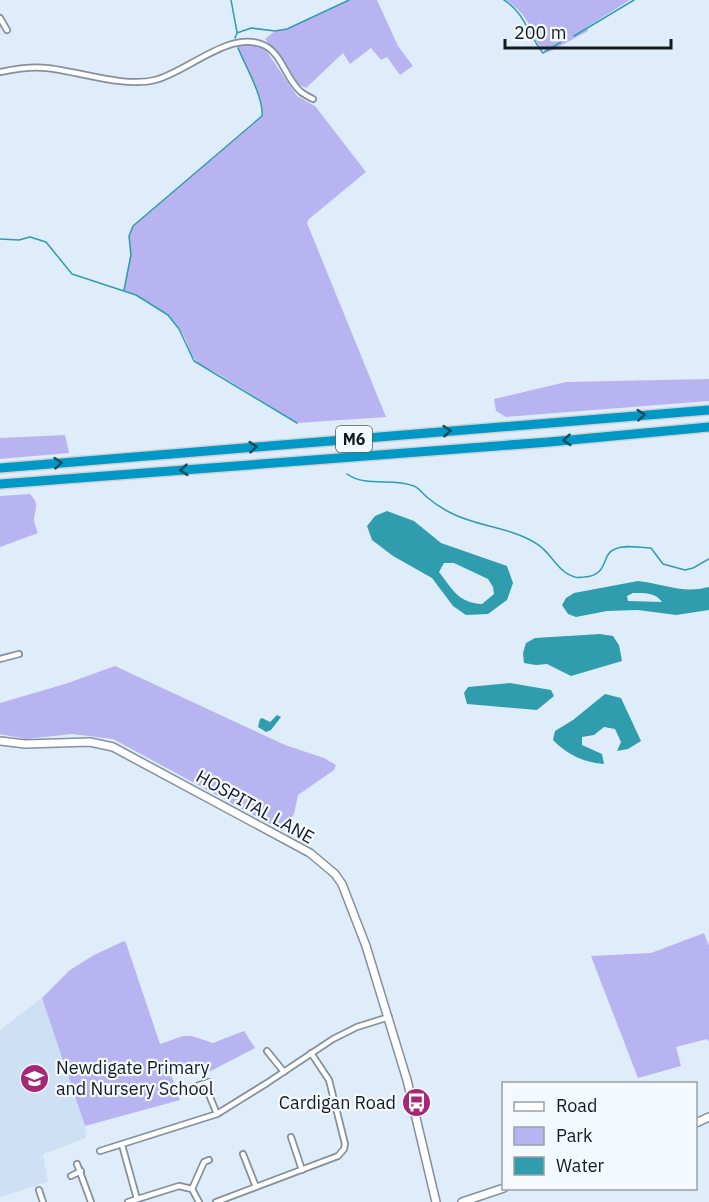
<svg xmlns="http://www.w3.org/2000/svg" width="709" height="1202" viewBox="0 0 709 1202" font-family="'IBM Plex Sans',sans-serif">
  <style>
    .built { fill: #cde0f4 }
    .green { fill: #b8b4f1 }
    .water { fill: #2f9dad; fill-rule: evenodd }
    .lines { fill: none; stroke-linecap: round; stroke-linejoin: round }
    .stream { stroke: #2f9dad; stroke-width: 1.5 }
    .street-casing { stroke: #84919d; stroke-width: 8 }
    .secondary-casing { stroke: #84919d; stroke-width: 10 }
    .highway-casing { stroke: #d0d1d2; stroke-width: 12 }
    .street { stroke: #fff; stroke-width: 4.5 }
    .secondary { stroke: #fff; stroke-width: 7 }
    .highway { stroke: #0099c7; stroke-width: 9 }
    .oneway { stroke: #0d4d62 }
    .labels { text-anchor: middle; stroke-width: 4.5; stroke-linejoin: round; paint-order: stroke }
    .shield { fill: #f3f9ff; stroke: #585d62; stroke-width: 1.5 }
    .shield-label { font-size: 16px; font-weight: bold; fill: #151a1f }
    .street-label { font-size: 18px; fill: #151a1f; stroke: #f3f9ff }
    .poi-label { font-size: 18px; fill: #151a1f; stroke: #f3f9ff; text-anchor: start }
  </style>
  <rect width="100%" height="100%" fill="#dfedfb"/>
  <!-- built -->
  <path class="built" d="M42,998L85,1126L86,1138L43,1154L48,1182L0,1197V1030Z"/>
  <!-- green -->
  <g class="green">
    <path d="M349,0H377L398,46L413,66L400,75L387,57L381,60L371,48L350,64L343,53L306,88L296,83L265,39L275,31L287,29Z"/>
    <path d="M506,0H630L587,27L588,31L549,52C536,49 534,32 527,21C522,13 515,6 506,0Z"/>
    <path d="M249,45L258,46L267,52L297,96L315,106L366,172L309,219L307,223L386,417L297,423L215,372C184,360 195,350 178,327C166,310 143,298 124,290L130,255L129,236L133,226L262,116C264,96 244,65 237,46Z"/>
    <path d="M709,379V401L506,417L496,411L494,399L566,382Z"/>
    <path d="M65,435L69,453L0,459V438Z"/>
    <path d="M30,494C39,504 36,506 34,518C34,523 36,528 38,533L0,547V496Z"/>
    <path d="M115,666L285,745L324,758L336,765L334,770L298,795L294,814L283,831L113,739L72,734L26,739L0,734V703L65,684Z"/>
    <path d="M704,933L709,946V1042L707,1039L676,1047L681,1066L638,1078L591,956L651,953Z"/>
    <path d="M124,941L126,943L160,1044L183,1036H192L213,1043L244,1031L255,1048L203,1075L196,1061L169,1069L180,1100L85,1126L42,998L70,970L94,955Z"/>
  </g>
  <!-- water -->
  <g class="water">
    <path d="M387,511L414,521L441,543L507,566L513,583L507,600L488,614L466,615L453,606L432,578L393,556L372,540L367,526L375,516ZM444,563H454L488,579L493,587L494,594L482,604C459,603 453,590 439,572Z"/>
    <path d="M638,581C665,584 682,594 709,587V610L676,615L638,610L607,611L576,617L568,614L562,605L566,598L574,593ZM633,593C644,593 655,592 662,602L628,601L627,596Z"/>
    <path d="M600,634L613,636L619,645L622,661L571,676L547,664L536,665L524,663L523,653L526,643L535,638Z"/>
    <path d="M510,683L551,690L554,696L537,710L467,704L464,693L468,687Z"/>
    <path d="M605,694L621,698L641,741L628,749L617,751L621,742L615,729L604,727L594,735L582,737V745L602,754L604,764C585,763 566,754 553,740L555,731L573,720Z"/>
    <path d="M277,715L281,717L271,730L266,732L258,727L260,719L262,718L270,722Z"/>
  </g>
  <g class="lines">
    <!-- stream -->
    <g class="stream">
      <path d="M231,0L237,32"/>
      <path d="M504,0C526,14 528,35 543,53L561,42"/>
      <path d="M574,36L634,0"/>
      <path d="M235,38L237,33L251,28L275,31L287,29L349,0"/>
      <path d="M0,239L19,240L30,237L46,242L72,274L136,295L168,315L179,329L194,361L297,423"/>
      <path d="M124,290L131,255L129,236L133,226L262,116C264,98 245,65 238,48"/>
      <path d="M347,474C367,488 392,477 414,486C419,488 423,494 428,498C434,503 443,509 451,513C478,527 511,527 537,544C551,552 558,573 575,577C576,578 582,577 584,577C610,575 600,555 615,549C626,544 640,548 651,548L663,564L685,570L693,568L709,559"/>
    </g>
    <defs>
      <g id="street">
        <path d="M0,18L7,30"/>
        <path d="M0,72C15,69 31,66 46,68C78,71 124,88 155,80C187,72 227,32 261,44C282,51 285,79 301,92C305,95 309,97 313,99"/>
        <path d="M0,659L19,654"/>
        <path d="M267,1051L284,1072"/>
        <path d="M199,1085L209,1082"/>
        <path d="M205,1085L217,1114"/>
        <path d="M291,1137L302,1170"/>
        <path d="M122,1145L137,1199"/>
        <path d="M100,1151L217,1114L267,1083L333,1039L357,1027L389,1017"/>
        <path d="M243,1154L256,1187"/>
        <path d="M77,1164L91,1202"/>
        <path d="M71,1176L81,1171"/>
        <path d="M192,1189L204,1162L209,1160"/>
        <path d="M39,1190L43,1202"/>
        <path d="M128,1202L179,1186L192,1189L199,1202"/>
        <path d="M216,1202L338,1156L344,1149L345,1144L329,1080L311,1053"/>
      </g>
      <g id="secondary">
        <path d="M0,741L25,744L90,742L113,747L310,853L335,874L342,884L366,946L407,1080L436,1202"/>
        <path d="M696,1123L709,1117"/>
        <path d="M462,1202L504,1188"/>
      </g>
      <g id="highway">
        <path d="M0,468L709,410"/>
        <path d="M0,484L549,442L709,427"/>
      </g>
    </defs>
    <!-- street casing -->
    <use href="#street" class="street-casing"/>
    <!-- secondary casing -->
    <use href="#secondary" class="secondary-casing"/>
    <!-- highway casing -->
    <use href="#highway" class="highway-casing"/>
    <!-- street -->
    <use href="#street" class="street"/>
    <!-- secondary -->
    <use href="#secondary" class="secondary"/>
    <!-- highway -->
    <use href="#highway" class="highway"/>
  </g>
  <!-- one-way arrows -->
  <defs><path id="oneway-chevron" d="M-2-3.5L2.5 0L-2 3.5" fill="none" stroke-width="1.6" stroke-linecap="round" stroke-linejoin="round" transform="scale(1.5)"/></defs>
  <g class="oneway">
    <use href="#oneway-chevron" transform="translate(641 415) rotate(-4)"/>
    <use href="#oneway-chevron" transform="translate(447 431) rotate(-5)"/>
    <use href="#oneway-chevron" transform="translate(567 440) rotate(175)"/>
    <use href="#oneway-chevron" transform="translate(253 447) rotate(-5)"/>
    <use href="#oneway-chevron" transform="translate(58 463) rotate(-5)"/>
    <use href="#oneway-chevron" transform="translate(184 470) rotate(176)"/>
  </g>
  <!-- icons -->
  <defs>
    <symbol id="school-disc" viewBox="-11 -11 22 22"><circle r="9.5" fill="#a62776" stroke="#f3f9ff"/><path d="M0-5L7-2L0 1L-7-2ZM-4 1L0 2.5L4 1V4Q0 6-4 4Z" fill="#fff"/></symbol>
    <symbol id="bus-disc" viewBox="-11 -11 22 22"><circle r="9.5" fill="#a62776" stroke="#f3f9ff"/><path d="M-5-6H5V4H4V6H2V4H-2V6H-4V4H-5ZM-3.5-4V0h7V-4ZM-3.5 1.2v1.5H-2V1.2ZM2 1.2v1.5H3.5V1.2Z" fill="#fff"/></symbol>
  </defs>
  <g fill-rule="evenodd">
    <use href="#school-disc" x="18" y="1062" width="33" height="33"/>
    <use href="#bus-disc" x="400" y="1086" width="33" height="33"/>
  </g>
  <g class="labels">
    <!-- shield labels -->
    <rect class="shield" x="336" y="426" width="36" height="26" rx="4.5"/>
    <g class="shield-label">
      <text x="354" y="445">M6</text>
    </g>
    <!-- street labels -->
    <g class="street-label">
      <text transform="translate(255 807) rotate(29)" y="6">HOSPITAL LANE</text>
    </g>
    <!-- poi labels -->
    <g class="poi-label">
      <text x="56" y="1074">Newdigate Primary<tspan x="56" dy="21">and Nursery School</tspan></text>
      <text x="396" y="1109" text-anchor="end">Cardigan Road</text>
    </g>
  </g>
  <!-- legend -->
  <rect x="502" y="1082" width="195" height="108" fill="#f3f9ff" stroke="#9aa0a5" stroke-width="1.5"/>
  <rect x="514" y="1102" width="30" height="9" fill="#ffffff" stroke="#9aa0a5" stroke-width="1.5"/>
  <text x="556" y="1112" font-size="18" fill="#151a1f">Road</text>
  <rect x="514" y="1127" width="30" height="18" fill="#b8b4f1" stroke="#9aa0a5" stroke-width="1.5"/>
  <text x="556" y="1142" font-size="18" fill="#151a1f">Park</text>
  <rect x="514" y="1157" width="30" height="18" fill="#2f9dad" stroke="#9aa0a5" stroke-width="1.5"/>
  <text x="556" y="1172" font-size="18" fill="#151a1f">Water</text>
  <!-- scale -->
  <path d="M505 39v9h166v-9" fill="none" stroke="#151a1f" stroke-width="3"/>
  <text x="514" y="39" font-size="18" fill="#151a1f" stroke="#f3f9ff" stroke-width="4.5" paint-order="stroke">200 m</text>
</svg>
